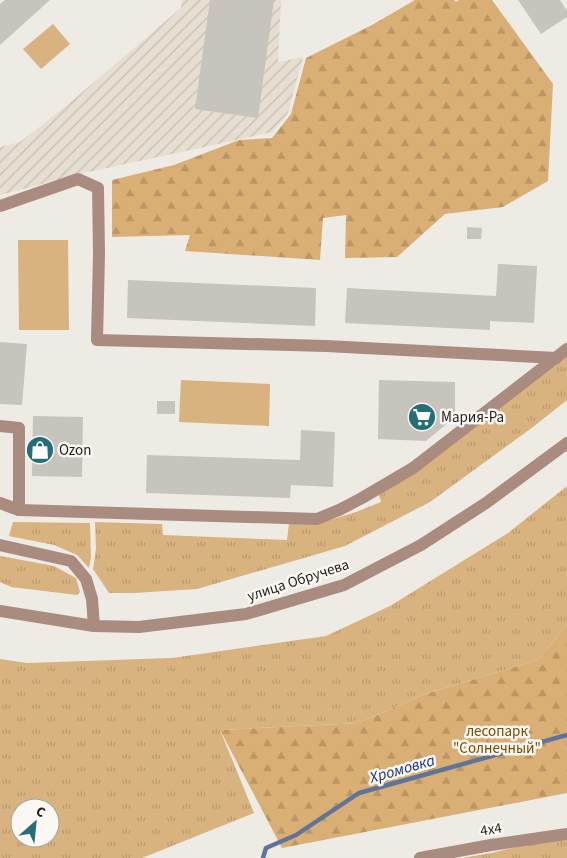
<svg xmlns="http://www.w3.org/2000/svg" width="567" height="858" viewBox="0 0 567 858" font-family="'Source Sans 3',sans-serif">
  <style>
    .industrial { fill: url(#industrial-furrows) }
    .grass { fill: url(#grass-tufts); fill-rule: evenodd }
    .forest { fill: url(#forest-firs) }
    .park { fill: #d8b380 }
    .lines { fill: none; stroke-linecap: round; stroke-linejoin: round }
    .stream { stroke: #5f749a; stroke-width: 4.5 }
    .building { fill: #c7c3bd }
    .minor { stroke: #a98b7f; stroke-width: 12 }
    .labels { text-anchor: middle; stroke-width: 5; stroke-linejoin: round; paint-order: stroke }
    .poi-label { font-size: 15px; fill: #201f1d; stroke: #fbf7f2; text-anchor: start }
    .street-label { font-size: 15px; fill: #201f1d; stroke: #fbf7f2 }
    .park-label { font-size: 15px; fill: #764d00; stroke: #fbf7f2 }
    .water-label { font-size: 16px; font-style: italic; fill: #173679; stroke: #fbf7f2 }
  </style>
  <defs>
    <pattern id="industrial-furrows" width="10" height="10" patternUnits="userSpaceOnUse" patternTransform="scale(1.25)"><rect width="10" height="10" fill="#e7ded2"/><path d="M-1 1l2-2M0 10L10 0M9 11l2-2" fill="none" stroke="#c6beb4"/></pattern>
    <pattern id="grass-tufts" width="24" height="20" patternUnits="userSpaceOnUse" patternTransform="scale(1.25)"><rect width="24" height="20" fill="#d8b380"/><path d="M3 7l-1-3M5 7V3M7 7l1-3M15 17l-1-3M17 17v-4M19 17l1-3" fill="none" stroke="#b99a6e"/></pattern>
    <pattern id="forest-firs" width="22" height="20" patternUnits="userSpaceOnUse" patternTransform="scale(1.25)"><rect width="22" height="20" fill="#daaf75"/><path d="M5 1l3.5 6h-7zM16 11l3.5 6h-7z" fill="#bb9665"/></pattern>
  </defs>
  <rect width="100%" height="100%" fill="#eeeae4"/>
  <!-- industrial -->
  <path class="industrial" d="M182,0H281L278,62L303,57L288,113L273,132L84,173L0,195V147L20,142L66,106L181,8Z"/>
  <!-- grass -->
  <g class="grass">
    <path d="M567,347V400L533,427L430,502L345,546L197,589L133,593H109L93,569L96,549L95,522L162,524L163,535L287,540L289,523H320L356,512L381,502L379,495Z"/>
    <path d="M567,486V625L538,660L425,694L359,723L220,730L254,813L142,858H0V659L27,663L172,658L326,636L390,606L508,533ZM20,808H50V838H20Z"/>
    <path d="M13,522L90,523L91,557L89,568L77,555L54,545L9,536Z"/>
    <path d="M0,556L54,566L76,578L80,592L77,595L11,587L0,582Z"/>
    <path d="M567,835V858H462L491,853Z"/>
  </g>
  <!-- forest -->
  <g class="forest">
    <path d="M415,0H454L456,2L459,0H492L553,84L548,181L503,207L445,214L397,257L345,258L346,215L323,218L320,260L185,251L190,235L112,237V180L174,165L239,140L272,138L291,114L306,58L372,25Z"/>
    <path d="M567,625V793L282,848L220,730L359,723L425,694L538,660Z"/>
  </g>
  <!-- park -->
  <g class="park">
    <path d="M53,24L70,44L41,69L23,49Z"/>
    <path d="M18,240H68L69,330H19Z"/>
    <path d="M181,380L270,384L269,426L179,422Z"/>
  </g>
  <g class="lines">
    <!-- stream -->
    <path class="stream" d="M263,858L266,848L296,835L359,793L567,735"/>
  </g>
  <!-- building -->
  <g class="building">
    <path d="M5,0H50L0,45V4Z"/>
    <path d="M210,0H274L258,118L195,109Z"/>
    <path d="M518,0H560L567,11V17L541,34Z"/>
    <path d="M467,227L482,228L481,239H467Z"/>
    <path d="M498,264L537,266L534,323L490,321V330L345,323L347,288L496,296Z"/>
    <path d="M128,280L316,288L315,326L127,318Z"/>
    <path d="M0,342L27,344L22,405L0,404Z"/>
    <path d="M379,380L455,382V417L426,441L378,439Z"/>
    <rect x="157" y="401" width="18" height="13"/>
    <path d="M33,416L83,417L82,477L32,476Z"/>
    <path d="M301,430L335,432L333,487L291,485L290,498L146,493L147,455L300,460Z"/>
  </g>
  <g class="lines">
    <!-- minor -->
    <g class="minor">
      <path d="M0,206L78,179L98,188L99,254L97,340L326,346L556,358"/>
      <path d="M0,426L19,428V510"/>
      <path d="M0,503L19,510L317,519L339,510L362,498L413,468L567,349"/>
      <path d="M0,545L71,561L86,579L92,599L94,626"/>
      <path d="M0,611L94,626L139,627L246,614L344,585L421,545L486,503L567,443"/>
      <path d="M420,858L491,845L567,834"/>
    </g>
  </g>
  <!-- icons -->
  <defs>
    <symbol id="supermarket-disc" viewBox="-11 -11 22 22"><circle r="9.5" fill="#256e77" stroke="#fbf7f2"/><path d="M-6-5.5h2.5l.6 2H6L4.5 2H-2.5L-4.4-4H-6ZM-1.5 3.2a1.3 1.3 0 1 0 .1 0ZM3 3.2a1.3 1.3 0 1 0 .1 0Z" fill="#fff"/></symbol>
    <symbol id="shop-disc" viewBox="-11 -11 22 22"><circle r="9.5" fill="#256e77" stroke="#fbf7f2"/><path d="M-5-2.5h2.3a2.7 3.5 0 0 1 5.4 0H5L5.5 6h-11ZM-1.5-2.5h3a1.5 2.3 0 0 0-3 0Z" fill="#fff"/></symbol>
  </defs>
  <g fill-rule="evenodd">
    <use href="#supermarket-disc" x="406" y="401" width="32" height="32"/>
    <use href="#shop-disc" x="24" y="434" width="32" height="32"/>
  </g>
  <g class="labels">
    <!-- poi labels -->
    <g class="poi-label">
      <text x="441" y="422">Мария-Ра</text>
      <text x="59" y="455">Ozon</text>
    </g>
    <!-- street labels -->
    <g class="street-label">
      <text transform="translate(298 580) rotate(-18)" y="5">улица Обручева</text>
      <text transform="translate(491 829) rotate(-9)" y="5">4x4</text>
    </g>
    <!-- park labels -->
    <g class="park-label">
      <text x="497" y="736">лесопарк<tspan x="497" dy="17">"Солнечный"</tspan></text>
    </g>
    <!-- water labels -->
    <g class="water-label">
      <text transform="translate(402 768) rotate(-16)" y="6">Хромовка</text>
    </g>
  </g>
  <!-- north arrow -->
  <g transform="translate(35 823) rotate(27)"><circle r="24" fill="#fbf7f2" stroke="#a3a19d"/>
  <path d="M0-4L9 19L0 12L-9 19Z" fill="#256e77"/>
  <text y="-8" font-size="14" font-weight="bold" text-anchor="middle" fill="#201f1d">С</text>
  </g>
</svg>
